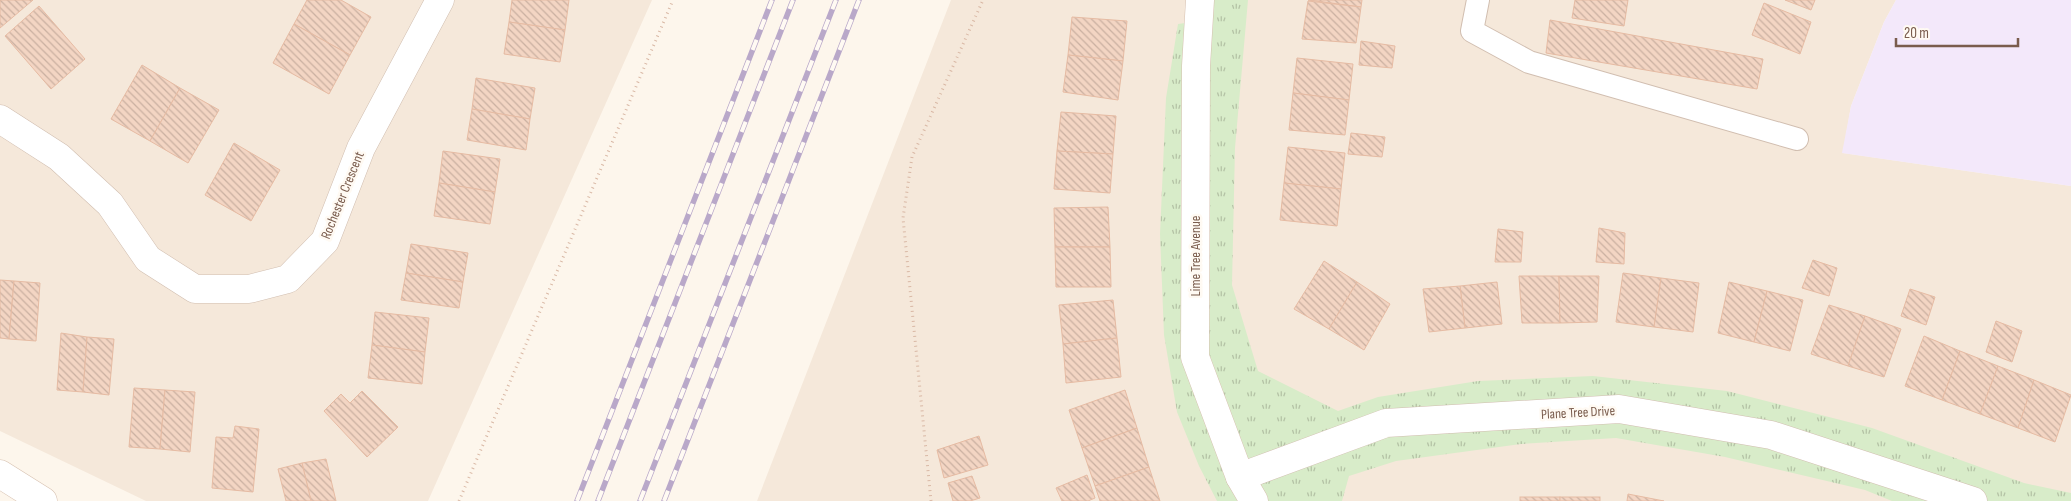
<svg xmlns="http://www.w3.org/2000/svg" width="2071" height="501" viewBox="0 0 2071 501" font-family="'Sofia Sans Condensed',sans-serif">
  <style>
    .residential { fill: #f5e8da }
    .education { fill: #f3e8fa }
    .grass { fill: url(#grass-tufts) }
    .building { fill: url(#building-back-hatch); stroke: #e6bba3 }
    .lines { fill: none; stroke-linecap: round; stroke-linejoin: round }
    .lane-casing { stroke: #d1beb0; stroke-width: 24 }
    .street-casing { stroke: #d1beb0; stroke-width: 29 }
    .secondary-casing { stroke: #d6c0b0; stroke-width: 29 }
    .path { stroke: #d9b8a5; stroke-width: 3; stroke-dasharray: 1 4; stroke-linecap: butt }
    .lane { stroke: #fff; stroke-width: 22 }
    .street { stroke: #fff; stroke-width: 28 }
    .secondary { stroke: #fff; stroke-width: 28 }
    .rail-casing { stroke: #b9a8c9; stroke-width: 5.5 }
    .rail { stroke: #fffaf3; stroke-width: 4; stroke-dasharray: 11; stroke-linecap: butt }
    .labels { text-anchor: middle; stroke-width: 5; stroke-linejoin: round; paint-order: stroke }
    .street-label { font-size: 14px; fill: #7a5c4d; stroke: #fffaf3 }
  </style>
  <defs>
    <pattern id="grass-tufts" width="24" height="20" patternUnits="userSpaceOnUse" patternTransform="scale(1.25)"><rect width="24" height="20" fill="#d8ecc9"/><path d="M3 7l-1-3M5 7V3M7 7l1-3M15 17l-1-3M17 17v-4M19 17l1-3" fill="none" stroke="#b4c2a5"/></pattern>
    <pattern id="building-back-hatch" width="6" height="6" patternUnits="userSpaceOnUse" patternTransform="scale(1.25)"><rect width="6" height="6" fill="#f3d5c3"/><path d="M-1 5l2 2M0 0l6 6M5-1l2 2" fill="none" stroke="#cab0a1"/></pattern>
  </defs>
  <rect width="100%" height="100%" fill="#fdf6ec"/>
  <!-- residential -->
  <g class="residential">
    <path d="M0,0H652L428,501H146L0,431Z"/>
    <path d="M951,0H1896L1884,22L1851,106L1843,153L2071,186V501H757Z"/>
  </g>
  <!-- education -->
  <path class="education" d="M1896,0H2071V186L1842,153L1851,106L1884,22Z"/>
  <!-- grass -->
  <path class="grass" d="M1200,0H1248L1235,148L1232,285L1258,371L1338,411L1378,397L1478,381L1593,376L1727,391L1872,428L2024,483L2071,493V501H1892L1865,490L1725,457L1616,438L1521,444L1396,461L1349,476L1342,501H1217L1199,466L1177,412L1164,335L1160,234L1166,98L1178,24L1199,21Z"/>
  <!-- building -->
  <g class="building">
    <path d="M0,0H33L0,28Z"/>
    <path d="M307,0H341L371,17L350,55L294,24Z"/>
    <path d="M512,0H569L565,30L509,22Z"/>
    <path d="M1308,0H1362L1361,7Z"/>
    <path d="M1575,0H1628L1624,26L1572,18Z"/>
    <path d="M1785,0H1815L1811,10Z"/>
    <path d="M1308,1L1361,7L1356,43L1302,39Z"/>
    <path d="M1764,3L1811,22L1800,54L1752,35Z"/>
    <path d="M39,6L85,59L51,89L5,36Z"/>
    <path d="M1072,17L1127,21L1123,61L1068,55Z"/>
    <path d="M1550,20L1763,59L1757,89L1546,53Z"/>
    <path d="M509,22L565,30L560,62L504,54Z"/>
    <path d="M294,24L350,55L329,94L273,63Z"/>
    <path d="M1361,41L1395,46L1392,68L1359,65Z"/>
    <path d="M1068,55L1123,61L1118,100L1063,92Z"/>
    <path d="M1297,58L1353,64L1349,100L1293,93Z"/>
    <path d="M142,65L180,88L150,141L111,119Z"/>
    <path d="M476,78L535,88L530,119L472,109Z"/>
    <path d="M180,88L219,110L188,163L150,141Z"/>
    <path d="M1293,93L1349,100L1345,135L1289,130Z"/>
    <path d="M472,109L530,119L526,150L467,140Z"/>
    <path d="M1061,112L1116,116L1113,154L1057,151Z"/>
    <path d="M1351,133L1385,137L1382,157L1348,154Z"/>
    <path d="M234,143L280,170L251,221L205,195Z"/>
    <path d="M1288,147L1345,153L1341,189L1284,183Z"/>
    <path d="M443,151L500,159L495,192L439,183Z"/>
    <path d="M1057,151L1113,154L1110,193L1054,189Z"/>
    <path d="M439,183L495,192L490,224L434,216Z"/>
    <path d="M1284,183L1341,189L1337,226L1280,220Z"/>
    <path d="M1108,207L1110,247H1055L1054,208Z"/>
    <path d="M1599,228L1625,233L1624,264L1596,262Z"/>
    <path d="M1498,229L1523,232L1521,262H1495Z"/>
    <path d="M411,244L468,253L463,282L406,273Z"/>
    <path d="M1055,247H1110L1111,287H1056Z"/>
    <path d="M1813,260L1837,268L1829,296L1802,288Z"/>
    <path d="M1324,261L1357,282L1329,329L1294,309Z"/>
    <path d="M406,273L463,282L459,308L401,300Z"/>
    <path d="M1623,273L1661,278L1654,327L1616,322Z"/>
    <path d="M1519,276H1559L1560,323H1522Z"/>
    <path d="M1559,276H1599L1597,322L1560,323Z"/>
    <path d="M1661,278L1699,283L1693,332L1654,327Z"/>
    <path d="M0,280L14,281L9,339L0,338Z"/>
    <path d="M14,281L40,283L36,341L9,339Z"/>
    <path d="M1357,282L1390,304L1364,350L1329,329Z"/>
    <path d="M1497,282L1502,324L1465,328L1460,286Z"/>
    <path d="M1729,282L1767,291L1754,342L1718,333Z"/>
    <path d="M1460,286L1465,328L1429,332L1423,289Z"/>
    <path d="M1910,289L1935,297L1926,325L1901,316Z"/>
    <path d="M1767,291L1803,300L1790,351L1754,342Z"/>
    <path d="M1113,300L1117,338L1063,344L1059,305Z"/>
    <path d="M1829,305L1865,316L1848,366L1811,354Z"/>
    <path d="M375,312L429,318L425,352L372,345Z"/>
    <path d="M1865,316L1901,329L1884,377L1848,366Z"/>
    <path d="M1996,321L2022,331L2012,362L1986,352Z"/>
    <path d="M61,333L87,337L83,392L57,390Z"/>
    <path d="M1924,336L1960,351L1942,400L1905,386Z"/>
    <path d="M87,337L114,339L109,395L83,392Z"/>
    <path d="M1117,338L1121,377L1066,383L1063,344Z"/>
    <path d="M372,345L425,352L422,384L368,378Z"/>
    <path d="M1960,351L1998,366L1980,414L1942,400Z"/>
    <path d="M1998,366L2034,380L2018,428L1980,414Z"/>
    <path d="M2034,380L2071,395L2055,442L2018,428Z"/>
    <path d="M134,388L165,390L160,449L129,447Z"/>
    <path d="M165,390L195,392L190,452L160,449Z"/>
    <path d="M1125,390L1137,428L1082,448L1069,410Z"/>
    <path d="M362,391L398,427L367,457L324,411L341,394L350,403Z"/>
    <path d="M235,426L259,429L253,492L212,488L216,437L233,438Z"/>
    <path d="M1137,428L1149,467L1095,486L1082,448Z"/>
    <path d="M979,436L988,465L944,478L937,450Z"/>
    <path d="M326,459L336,501H311L302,463Z"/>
    <path d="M302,463L311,501H286L278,469Z"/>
    <path d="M1149,467L1160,501H1100L1095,486Z"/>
    <path d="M1087,475L1095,498L1088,501H1062L1056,488Z"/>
    <path d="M972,476L980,498L970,501H953L948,483Z"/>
    <path d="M1628,494L1664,501H1627Z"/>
    <rect x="1520" y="497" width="40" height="4"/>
    <rect x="1560" y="497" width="40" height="4"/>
  </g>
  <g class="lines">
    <defs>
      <path id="lane" d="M1478,0L1472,31L1529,62L1797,139"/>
      <g id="street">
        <path d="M0,119L59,157L110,204L148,259L195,289H249L288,279L325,241L361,148L440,0"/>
        <path d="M1240,477L1386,423L1619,409L1771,435L1973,501"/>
      </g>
      <g id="secondary">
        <path d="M1200,0L1196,66L1195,357L1240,477L1254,501"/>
        <path d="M0,474L43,501"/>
      </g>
    </defs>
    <!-- lane casing -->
    <use href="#lane" class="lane-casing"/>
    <!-- street casing -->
    <use href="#street" class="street-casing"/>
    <!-- secondary casing -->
    <use href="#secondary" class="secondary-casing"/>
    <!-- path -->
    <g class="path">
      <path d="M459,501L673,0"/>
      <path d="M931,501L903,218L912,157L983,0"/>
    </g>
    <!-- lane -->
    <use href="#lane" class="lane"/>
    <!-- street -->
    <use href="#street" class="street"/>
    <!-- secondary -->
    <use href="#secondary" class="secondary"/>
    <defs>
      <g id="rail">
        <path d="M577,501L772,0"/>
        <path d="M598,501L793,0"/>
        <path d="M640,501L836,0"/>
        <path d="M664,501L859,0"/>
      </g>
    </defs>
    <!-- rail casing -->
    <use href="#rail" class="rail-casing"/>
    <!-- rail -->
    <use href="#rail" class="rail"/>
  </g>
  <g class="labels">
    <!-- street labels -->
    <g class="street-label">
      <text transform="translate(342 195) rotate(-68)" y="5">Rochester Crescent</text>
      <text transform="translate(1195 256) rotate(-90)" y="5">Lime Tree Avenue</text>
      <text transform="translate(1578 412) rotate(-3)" y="5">Plane Tree Drive</text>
    </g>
  </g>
  <!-- scale -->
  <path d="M1896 38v8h122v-8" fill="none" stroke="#7a5c4d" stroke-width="2.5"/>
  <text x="1904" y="38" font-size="15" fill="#7a5c4d" stroke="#fffaf3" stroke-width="4" paint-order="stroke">20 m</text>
</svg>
